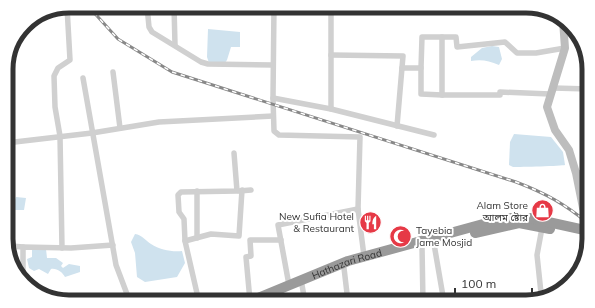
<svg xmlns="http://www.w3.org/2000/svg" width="595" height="308" viewBox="0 0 595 308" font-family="Mulish,'Noto Sans Bengali',sans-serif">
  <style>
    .water { fill: #cfe2ee }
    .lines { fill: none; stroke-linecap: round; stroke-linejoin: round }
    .street { stroke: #d0d0d0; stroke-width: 5.5 }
    .secondary { stroke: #bdbdbd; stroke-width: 8 }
    .highway { stroke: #9a9a9a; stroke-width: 10 }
    .rail-casing { stroke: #888; stroke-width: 3 }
    .rail { stroke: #fff; stroke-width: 1.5; stroke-dasharray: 4.5; stroke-linecap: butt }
    .labels { text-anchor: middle; stroke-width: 4; stroke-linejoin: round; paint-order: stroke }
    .poi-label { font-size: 10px; fill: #333; stroke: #fff; text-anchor: end }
    .street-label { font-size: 10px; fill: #333; stroke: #fff }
    .rim { fill: none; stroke: #333; stroke-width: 5 }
  </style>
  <rect width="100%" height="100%" fill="#fff"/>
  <!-- water -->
  <g class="water">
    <path d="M208,29L240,32V47H231L227,60L224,64L209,63L207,57Z"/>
    <path d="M492,46L499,47L502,59L499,65C489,61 482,59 471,61V57L482,48Z"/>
    <path d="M514,134L551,137L563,152L565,165C562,166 520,167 513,167L509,165L510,142Z"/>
    <path d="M16,197L26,198L24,210H14L13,202L15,200Z"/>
    <path d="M135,234C142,235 146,241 151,244C160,250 172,252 182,251L185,263L177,277L145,282L137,277L135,253L131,242Z"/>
    <path d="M46,249L47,258H56L63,263L61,266L63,268L69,264L80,266V272L65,277C62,272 57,268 51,269L48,274L39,269L34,271L29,268L27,259L32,257V250Z"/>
  </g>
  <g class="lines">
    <!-- street -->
    <g class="street">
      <path d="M147,6L149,27L152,32L201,62L208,64L273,65"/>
      <path d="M174,6L175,45"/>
      <path d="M274,6L273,98L274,131L279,135L360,137L358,209L364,256"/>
      <path d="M331,6V109"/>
      <path d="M442,37V95H500V92L550,94"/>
      <path d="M331,55L403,56L397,126"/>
      <path d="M402,68H421L422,37H456L457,47L505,42L517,53H536L565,48"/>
      <path d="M421,68V94L442,95"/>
      <path d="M113,72L120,128"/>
      <path d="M83,78L116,265L130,302"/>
      <path d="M553,88L589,89"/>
      <path d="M273,98L331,109L434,135"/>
      <path d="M6,143L92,133L159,122L273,116"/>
      <path d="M576,173L589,172"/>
      <path d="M6,185H10L11,246L23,247"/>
      <path d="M197,191V238"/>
      <path d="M239,191L251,190"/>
      <path d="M185,241L211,234L239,236L242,190"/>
      <path d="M434,244L444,302"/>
      <path d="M422,246L423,302"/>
      <path d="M62,248L60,136L55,107L54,76L58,68L70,60L67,7"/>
      <path d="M344,268L348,302"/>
      <path d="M17,274H23V247L71,248L113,245"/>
      <path d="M289,285L278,225L358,209"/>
      <path d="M302,285L305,302"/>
      <path d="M541,293L537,255L542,228"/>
      <path d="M250,301L246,257L251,256L250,240H281"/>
      <path d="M199,302L185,241L184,219L179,212L178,195L181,192L237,191L234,153"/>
    </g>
    <!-- secondary -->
    <path class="secondary" d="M563,21L565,48L547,107L555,130L569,150L576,173L583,208L589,219"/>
    <!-- highway -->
    <g class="highway">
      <path d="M475,233L519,223L550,229"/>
      <path id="s1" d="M248,302L348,261L505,218H530L589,231"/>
    </g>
    <defs>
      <path id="rail" d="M88,6L118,39L172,72L516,182C545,193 565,204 589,224"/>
    </defs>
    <!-- rail casing -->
    <use href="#rail" class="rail-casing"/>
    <!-- rail -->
    <use href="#rail" class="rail"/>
  </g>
  <!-- icons -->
  <defs>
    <symbol id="shop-disc" viewBox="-11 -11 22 22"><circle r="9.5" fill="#e63946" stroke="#fff"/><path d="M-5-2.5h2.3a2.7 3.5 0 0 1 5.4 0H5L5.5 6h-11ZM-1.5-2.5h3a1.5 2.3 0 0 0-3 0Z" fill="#fff"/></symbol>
    <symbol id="restaurant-disc" viewBox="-11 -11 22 22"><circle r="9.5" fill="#e63946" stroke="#fff"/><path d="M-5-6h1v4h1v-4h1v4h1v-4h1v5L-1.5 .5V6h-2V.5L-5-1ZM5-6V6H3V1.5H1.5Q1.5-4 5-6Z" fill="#fff"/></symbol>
    <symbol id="mosque-disc" viewBox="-11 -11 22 22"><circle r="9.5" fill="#e63946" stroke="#fff"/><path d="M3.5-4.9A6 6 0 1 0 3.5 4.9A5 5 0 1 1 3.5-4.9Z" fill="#fff"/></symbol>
  </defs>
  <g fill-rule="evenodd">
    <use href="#shop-disc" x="530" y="198" width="25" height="25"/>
    <use href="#restaurant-disc" x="358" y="210" width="25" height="25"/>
    <use href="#mosque-disc" x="388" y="224" width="25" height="25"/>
  </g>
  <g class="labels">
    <!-- poi labels -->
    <g class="poi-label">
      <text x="528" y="209">Alam Store<tspan x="528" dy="12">আলম ষ্টোর</tspan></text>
      <text x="354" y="220">New Sufia Hotel<tspan x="354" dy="12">&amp; Restaurant</tspan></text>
      <text x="416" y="234" text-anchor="start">Tayebia<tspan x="416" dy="12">Jame Mosjid</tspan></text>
    </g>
    <!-- street labels -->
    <g class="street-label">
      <text dy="4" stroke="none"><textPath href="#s1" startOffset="106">Hathazari Road</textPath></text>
    </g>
  </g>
  <!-- crop -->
  <path d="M0 0H595V308H0ZM69 13H526A56 56 0 0 1 582 69V239A56 56 0 0 1 526 295H69A56 56 0 0 1 13 239V69A56 56 0 0 1 69 13Z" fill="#fff" fill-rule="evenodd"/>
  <path class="rim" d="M69 13H526A56 56 0 0 1 582 69V239A56 56 0 0 1 526 295H69A56 56 0 0 1 13 239V69A56 56 0 0 1 69 13Z"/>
  <!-- scale -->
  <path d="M455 288v6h77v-6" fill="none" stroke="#333333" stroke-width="2"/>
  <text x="461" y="288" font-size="12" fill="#333333" stroke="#ffffff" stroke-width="3" paint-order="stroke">100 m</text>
</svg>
